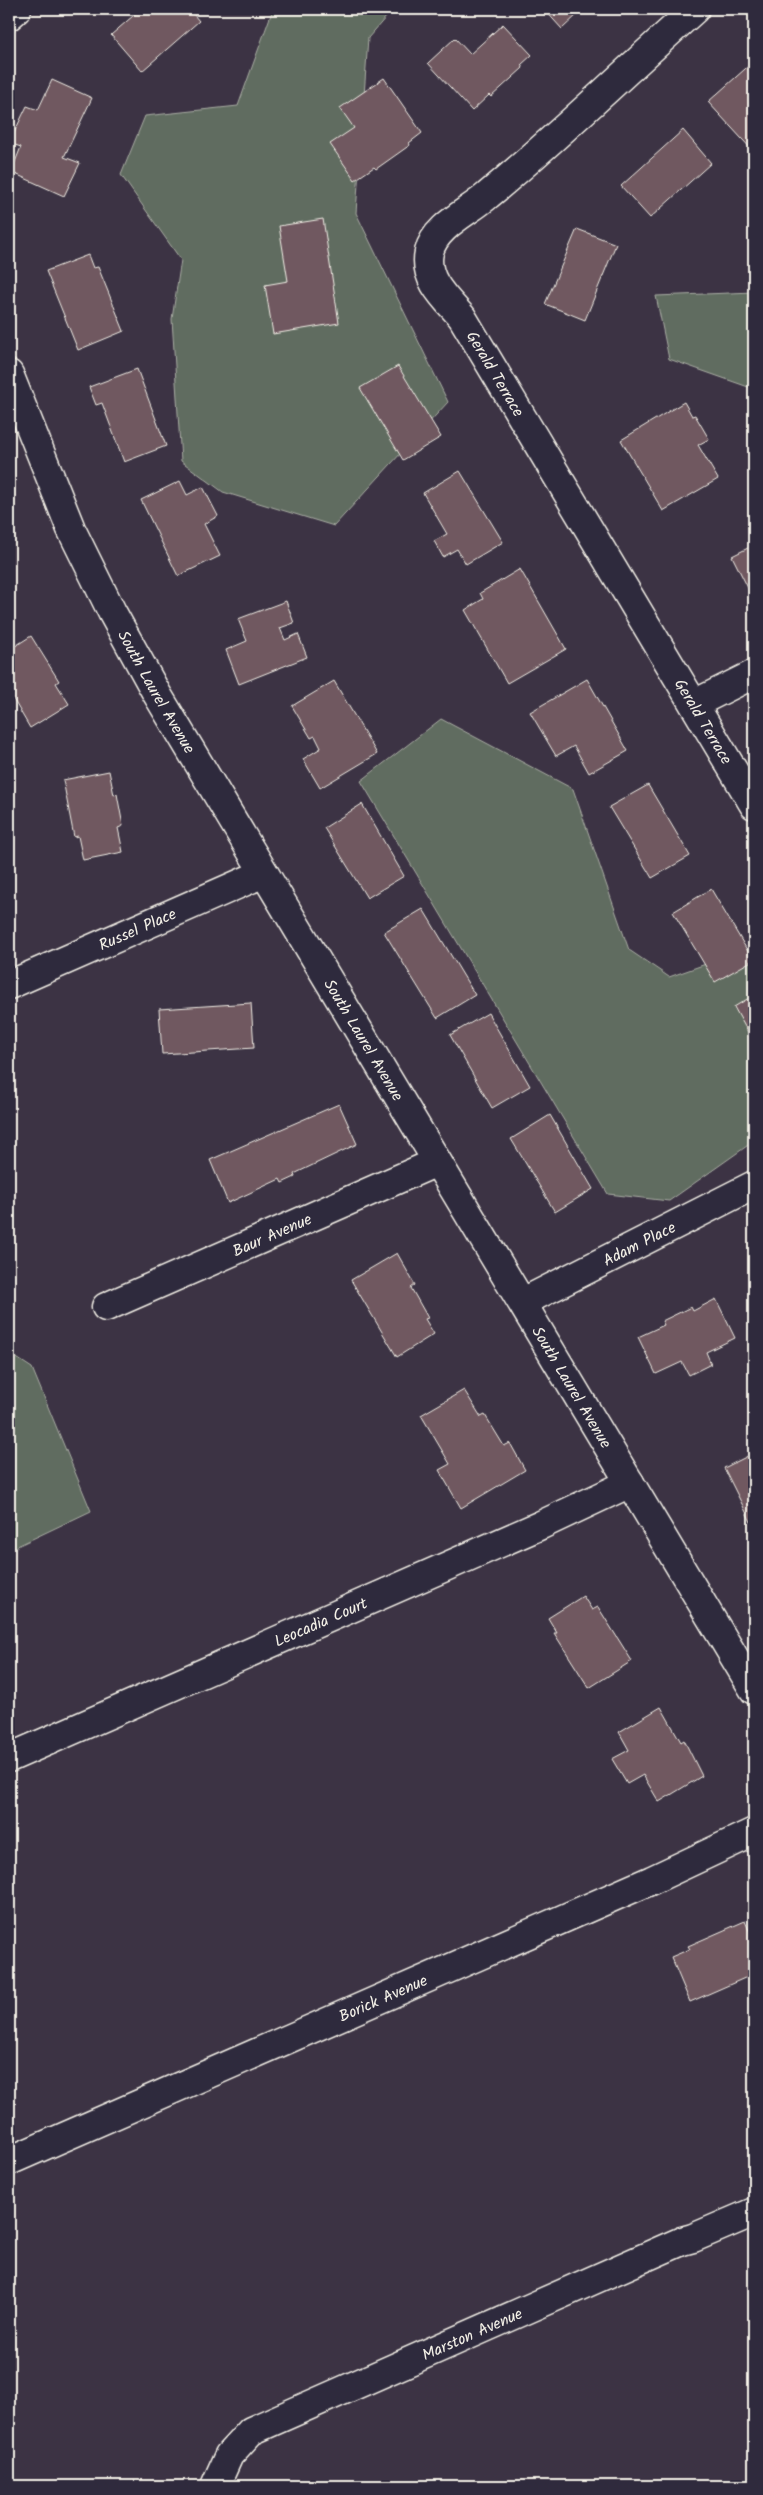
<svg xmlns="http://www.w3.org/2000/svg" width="763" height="2495" viewBox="0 0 763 2495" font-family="Kalam,sans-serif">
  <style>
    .green { fill: #606c61; stroke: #aaaea4 }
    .building { fill: #705961; stroke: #f4f1e8 }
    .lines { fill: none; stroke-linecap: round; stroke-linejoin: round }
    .street-casing { stroke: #f4f1e8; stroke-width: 31 }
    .secondary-casing { stroke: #f4f1e8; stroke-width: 31 }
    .street { stroke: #2f2a3d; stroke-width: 28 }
    .secondary { stroke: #2f2a3d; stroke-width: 28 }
    .labels { text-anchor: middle; stroke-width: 4; stroke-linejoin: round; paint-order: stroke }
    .street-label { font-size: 16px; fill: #f4f1e8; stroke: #2f2a3d }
  </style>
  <rect width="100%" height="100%" fill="#3c3344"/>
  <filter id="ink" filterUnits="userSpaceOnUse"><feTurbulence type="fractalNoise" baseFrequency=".02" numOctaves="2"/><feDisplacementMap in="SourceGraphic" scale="10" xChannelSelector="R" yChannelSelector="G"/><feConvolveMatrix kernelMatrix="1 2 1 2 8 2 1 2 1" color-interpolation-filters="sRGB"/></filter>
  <g filter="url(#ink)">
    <!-- green -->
    <g class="green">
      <path d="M273,9H393L368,38L356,213L448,402L334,526L223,492L181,461L172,319L181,260L121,175L145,116L238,106Z"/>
      <path d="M754,292V389L669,359L656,296Z"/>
      <path d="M441,719L573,789L629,950L669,977L754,947V1141L669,1201L608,1194L361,781Z"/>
      <path d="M9,1353L32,1368L91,1511L9,1550Z"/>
    </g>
    <!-- building -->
    <g class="building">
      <path d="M141,9H189L199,21L142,71L111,35Z"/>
      <path d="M544,9H588L581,15L579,13L562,29Z"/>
      <path d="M503,24L532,55L521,65L523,68L491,97L489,95L472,111L428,63L455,38L470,54Z"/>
      <path d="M754,61V152L708,102Z"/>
      <path d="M384,78L422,133L409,143L410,145L376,169L374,167L355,180L330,144L354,128L340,108Z"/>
      <path d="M52,80L92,98L64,157L80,163L64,196L11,172L21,147L9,143L27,106L38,110Z"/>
      <path d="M683,130L711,163L650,218L621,186Z"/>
      <path d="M323,219L339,323L273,334L265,285L288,281L279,226Z"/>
      <path d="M577,229L616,244L585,320L545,304Z"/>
      <path d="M88,255L93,268L98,267L124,331L78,350L46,271Z"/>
      <path d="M398,366L441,437L403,460L360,388Z"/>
      <path d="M137,369L166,446L124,462L102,403L96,405L89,387Z"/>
      <path d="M684,402L692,416L695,415L709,439L698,445L718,479L663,511L621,440Z"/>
      <path d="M460,471L503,542L466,564L457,549L443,557L434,541L447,534L423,493Z"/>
      <path d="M180,481L187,495L203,487L218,516L204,524L220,556L178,576L141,500Z"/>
      <path d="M754,545V592L751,594L732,556Z"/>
      <path d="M520,569L566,649L507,683L465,610L483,599L480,593Z"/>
      <path d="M286,601L294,623L280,628L285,640L298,634L307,657L239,684L226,650L247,641L238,619Z"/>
      <path d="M31,636L59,681L56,683L69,704L30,728L9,692V650Z"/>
      <path d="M587,679L628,751L589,773L574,746L556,756L530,712Z"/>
      <path d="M334,681L377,754L320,788L303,759L321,748L315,736L311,738L292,706Z"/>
      <path d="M109,771L114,795L117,794L123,826L118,828L123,852L83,860L78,836L74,837L63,780Z"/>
      <path d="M648,785L690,856L652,878L609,807Z"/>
      <path d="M362,804L404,876L367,898L324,828Z"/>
      <path d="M711,889L753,960L715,982L673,912Z"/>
      <path d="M423,909L475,995L437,1018L384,932Z"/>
      <path d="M754,995V1043L734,1007Z"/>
      <path d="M251,1003L254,1048L162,1054L159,1009Z"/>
      <path d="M488,1013L530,1086L492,1108L450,1035Z"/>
      <path d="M339,1104L357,1144L294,1174L295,1177L282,1183L280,1179L228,1203L210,1160Z"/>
      <path d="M550,1115L593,1189L555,1212L511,1139Z"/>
      <path d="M397,1253L415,1285L411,1288L428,1318L425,1319L434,1334L397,1357L351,1280Z"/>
      <path d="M716,1299L735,1338L706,1352L711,1364L689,1375L682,1362L656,1374L638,1337L664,1325L662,1321L691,1307L693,1311Z"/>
      <path d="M464,1390L481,1417L485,1415L504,1446L510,1443L525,1470L461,1508L439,1470L450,1464L421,1415Z"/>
      <path d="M754,1453V1528L724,1468Z"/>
      <path d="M583,1596L592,1610L598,1607L632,1661L589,1688L554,1633H557L548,1618Z"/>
      <path d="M661,1707L681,1742L684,1740L702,1776L659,1802L643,1775L627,1784L612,1759L629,1750L619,1732Z"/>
      <path d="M745,1921L754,1942V1974L690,2002L671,1957L690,1949L688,1946Z"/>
    </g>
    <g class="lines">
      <defs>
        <g id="street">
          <path id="s1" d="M695,9C626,71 559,136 488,195C469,212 435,226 429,252C423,279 446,299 462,317L754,805"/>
          <path d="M9,16L17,9"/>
          <path d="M694,704L754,674"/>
          <path id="s2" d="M9,985L264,873"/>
          <path id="s3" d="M523,1302L754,1185"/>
          <path id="s4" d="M106,1307L437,1162"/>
          <path id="s5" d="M9,1758L541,1525L630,1483"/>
          <path id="s6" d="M9,2161L652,1880L754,1832"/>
          <path id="s7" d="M215,2486L229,2455L251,2431L682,2241L693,2238L754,2212"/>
        </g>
        <g id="secondary">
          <path id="s8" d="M9,374L71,529L112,612L157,694L754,1690"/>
        </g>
      </defs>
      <!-- street casing -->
      <use href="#street" class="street-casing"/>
      <!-- secondary casing -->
      <use href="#secondary" class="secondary-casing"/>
      <!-- street -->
      <use href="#street" class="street"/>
      <!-- secondary -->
      <use href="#secondary" class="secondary"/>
    </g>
  </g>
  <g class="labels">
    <!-- street labels -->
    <g class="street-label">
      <text dy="6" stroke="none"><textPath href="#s1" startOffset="504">Gerald Terrace</textPath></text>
      <text dy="6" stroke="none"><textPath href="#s8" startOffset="351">South Laurel Avenue</textPath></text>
      <text dy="6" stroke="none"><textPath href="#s1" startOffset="909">Gerald Terrace</textPath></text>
      <text dy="6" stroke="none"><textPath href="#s2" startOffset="140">Russel Place</textPath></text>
      <text dy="6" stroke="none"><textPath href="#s8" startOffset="756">South Laurel Avenue</textPath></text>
      <text dy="6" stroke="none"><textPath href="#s4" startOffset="181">Baur Avenue</textPath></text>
      <text dy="6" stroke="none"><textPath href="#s3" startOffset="130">Adam Place</textPath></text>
      <text dy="6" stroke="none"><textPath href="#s8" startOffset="1161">South Laurel Avenue</textPath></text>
      <text dy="6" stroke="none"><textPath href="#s5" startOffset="340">Leocadia Court</textPath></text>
      <text dy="6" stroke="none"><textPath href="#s6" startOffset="408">Borick Avenue</textPath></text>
      <text dy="6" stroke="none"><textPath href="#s7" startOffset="308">Marston Avenue</textPath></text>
    </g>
  </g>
  <!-- margin -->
  <rect width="763" height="2495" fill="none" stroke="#2f2a3d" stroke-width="30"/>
  <rect x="15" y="15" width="733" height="2465" fill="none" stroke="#f4f1e8" stroke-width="2" filter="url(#ink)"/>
</svg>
